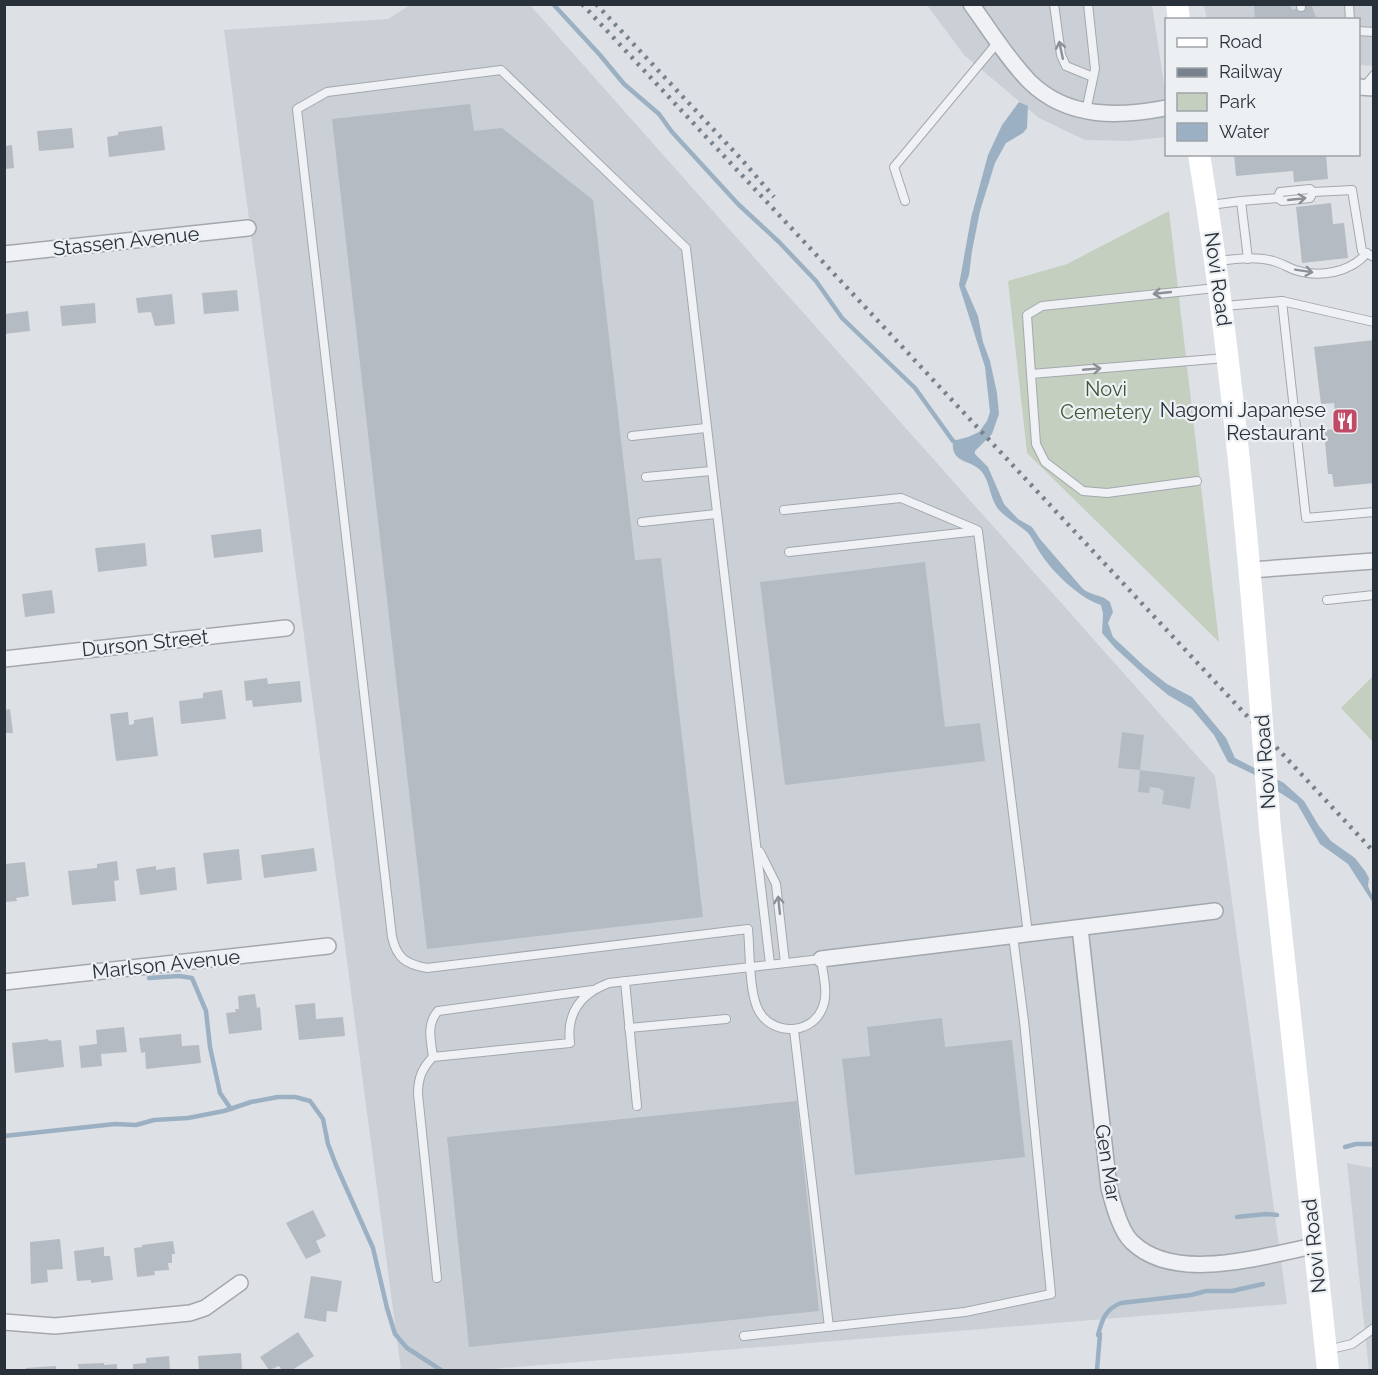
<svg xmlns="http://www.w3.org/2000/svg" width="1378" height="1375" viewBox="0 0 1378 1375" font-family="Raleway,sans-serif">
  <style>
    .built { fill: #cbd0d6 }
    .green { fill: #c4cfbf }
    .water { fill: #9bb1c3 }
    .lines { fill: none; stroke-linecap: round; stroke-linejoin: round }
    .stream { stroke: #9bb1c3; stroke-width: 4.5 }
    .building { fill: #b5bbc2 }
    .service-casing { stroke: #a3a8ae; stroke-width: 10 }
    .minor-casing { stroke: #a3a8ae; stroke-width: 18 }
    .service { stroke: #eff1f4; stroke-width: 8 }
    .minor { stroke: #eff1f4; stroke-width: 15 }
    .secondary { stroke: #fff; stroke-width: 22 }
    .rail { stroke: #78828d; stroke-width: 4.5; stroke-dasharray: 3 6; stroke-linecap: butt }
    .secondary-bridge { stroke: #fff; stroke-width: 22 }
    .oneway { stroke: #8c9097 }
    .labels { text-anchor: middle; stroke-width: 4.5; stroke-linejoin: round; paint-order: stroke }
    .street-label { font-size: 20px; fill: #28303a; stroke: #ecf0f3 }
    .park-label { font-size: 20px; fill: #3f5536; stroke: #ecf0f3 }
    .poi-label { font-size: 20px; fill: #28303a; stroke: #ecf0f3; text-anchor: end }
  </style>
  <rect width="100%" height="100%" fill="#dde1e5"/>
  <!-- built -->
  <g class="built">
    <path d="M410,5H530L1215,776L1287,1304L479,1370H401L224,30L388,19Z"/>
    <path d="M927,5H1152L1166,97V137L1129,141L1085,140L1039,118L964,55Z"/>
    <path d="M1204,5H1373V66L1359,65L1358,20L1207,19Z"/>
    <path d="M1347,1163L1373,1168V1370H1369Z"/>
  </g>
  <!-- green -->
  <g class="green">
    <path d="M1169,211L1219,642L1027,453L1008,281L1067,264Z"/>
    <path d="M1373,676V742L1341,708Z"/>
  </g>
  <!-- water -->
  <path class="water" d="M1019,102L1028,106L1027,128L1023,133L1006,143L995,163L980,211L972,251L969,275L965,286L978,316L983,342L990,361L997,393L999,414L992,434L975,451V454L988,467L1004,504L1018,519L1032,527L1040,539L1083,589C1092,596 1101,594 1110,602L1113,612L1108,623L1113,637L1144,666L1167,684L1192,697L1226,738L1235,758L1284,783L1304,801L1319,826L1331,841L1355,858L1365,871L1369,878L1368,886L1373,897V903L1348,864L1320,844L1295,800L1282,788L1228,762L1214,735L1192,709L1168,695L1150,680L1115,648L1102,633L1103,614L1101,605C1079,598 1051,571 1039,551C1035,545 1032,537 1027,532C1018,524 1007,519 998,509C991,500 990,485 984,475C975,458 950,466 953,441L968,437L979,432L987,421L990,412L985,367L959,285L971,218L988,155L1002,125Z"/>
  <g class="lines">
    <!-- stream -->
    <g class="stream">
      <path d="M553,4L600,55L624,84L659,114L672,132L738,204L779,242L816,281L842,318L915,388L953,441L958,443"/>
      <path d="M1274,786L1297,801"/>
      <path d="M149,978L179,976L192,978L206,1011L210,1047L220,1093L231,1109"/>
      <path d="M4,1136L115,1124L136,1125L154,1120L188,1118L224,1111L251,1102L278,1097H295L310,1101L323,1119L328,1144L336,1165L373,1248L387,1308L395,1334L407,1348L441,1370"/>
      <path d="M1345,1147L1356,1144H1374"/>
      <path d="M1237,1217L1266,1214L1277,1215"/>
      <path d="M1097,1370L1100,1334L1098,1335C1102,1320 1105,1309 1121,1303L1191,1295L1206,1291H1232L1263,1284"/>
    </g>
  </g>
  <!-- building -->
  <g class="building">
    <path d="M1262,4H1290L1292,10L1311,4L1317,20H1255L1254,5Z"/>
    <path d="M470,104L474,131L502,128L593,200L635,560L661,558L703,917L427,949L332,119Z"/>
    <path d="M162,126L165,150L109,157L107,137L118,135V132Z"/>
    <path d="M72,128L74,148L39,151L37,131Z"/>
    <path d="M12,145L14,168L5,169V146Z"/>
    <path d="M1234,154H1326L1328,179L1294,182L1293,171L1236,176Z"/>
    <path d="M1331,203L1333,224L1344,223L1348,258L1302,263L1296,207Z"/>
    <path d="M237,290L239,311L204,314L202,293Z"/>
    <path d="M172,294L175,324L155,326L151,312L138,313L136,298Z"/>
    <path d="M95,303L96,323L62,326L60,306Z"/>
    <path d="M28,311L30,331L4,334V314Z"/>
    <path d="M1374,340V483L1334,487L1332,474H1328L1324,430L1337,429L1334,403L1321,404L1314,347Z"/>
    <path d="M261,529L263,552L214,558L211,535Z"/>
    <path d="M145,543L147,566L98,572L95,548Z"/>
    <path d="M925,562L945,727L980,723L985,761L785,785L760,582Z"/>
    <path d="M52,590L55,613L25,617L22,594Z"/>
    <path d="M267,678L268,684L300,681L302,702L253,707L252,700L246,701L244,681Z"/>
    <path d="M222,690L226,719L181,724L179,701L203,698V693Z"/>
    <path d="M10,709L13,733H4V710Z"/>
    <path d="M128,712L129,725L134,724V720L153,717L158,756L116,761L110,714Z"/>
    <path d="M1122,732L1144,735L1140,770L1118,768Z"/>
    <path d="M1140,770L1195,777L1190,809L1162,804L1164,791L1159,788L1150,787L1149,793L1138,792Z"/>
    <path d="M314,848L317,871L264,878L261,855Z"/>
    <path d="M239,849L242,880L207,884L203,853Z"/>
    <path d="M117,861L119,880L114,881L116,901L72,905L68,871L97,868V864Z"/>
    <path d="M25,862L29,896L16,898L17,901L5,902V864Z"/>
    <path d="M156,866V870L175,867L177,890L140,895L136,869Z"/>
    <path d="M255,994L257,1008L260,1007L262,1030L229,1034L226,1013L236,1012L235,1009H239L238,996Z"/>
    <path d="M315,1003L316,1019L343,1017L345,1036L299,1040L295,1005Z"/>
    <path d="M942,1018L945,1047L1012,1040L1025,1157L855,1175L842,1059L870,1056L867,1027Z"/>
    <path d="M124,1027L127,1052L101,1054L102,1066L81,1068L79,1046L97,1044L96,1030Z"/>
    <path d="M181,1034L182,1046L199,1045L201,1063L146,1069L145,1052L141,1053L139,1038Z"/>
    <path d="M48,1039L49,1041L61,1040L64,1067L15,1073L12,1043Z"/>
    <path d="M797,1101L819,1311L469,1347L447,1137Z"/>
    <path d="M313,1210L326,1236L316,1241L321,1252L306,1259L286,1223Z"/>
    <path d="M60,1239L63,1269L47,1270L48,1282L31,1284L30,1242Z"/>
    <path d="M173,1241L175,1254H172V1263H168L169,1270L154,1271L155,1275L137,1277L134,1248L142,1247V1245Z"/>
    <path d="M104,1247V1256H110L113,1280L91,1283V1280L77,1281L74,1251Z"/>
    <path d="M311,1276L342,1281L337,1312L327,1311L326,1322L304,1318Z"/>
    <path d="M298,1332L314,1356L292,1370H282L279,1366L269,1370L260,1357Z"/>
    <path d="M241,1353L242,1370H199L198,1356Z"/>
    <path d="M169,1356L170,1370H133V1364L146,1363V1358Z"/>
    <path d="M104,1363V1365L117,1364V1370H79L78,1364Z"/>
    <path d="M56,1366V1370H26V1368Z"/>
  </g>
  <g class="lines">
    <defs>
      <g id="service">
        <path d="M1054,4L1061,55L1066,66L1093,77"/>
        <path d="M1301,4V7"/>
        <path d="M1349,4L1350,20"/>
        <path d="M1358,31L1374,32"/>
        <path d="M1365,86L1374,75"/>
        <path d="M1086,111L1095,69L1088,4"/>
        <path d="M1278,198L1280,192L1310,189L1313,192L1352,190L1362,251L1374,257"/>
        <path d="M905,201L894,167L998,42"/>
        <path d="M1241,201L1278,198L1282,201L1310,198L1313,192"/>
        <path d="M1210,205L1241,201L1248,259"/>
        <path d="M1218,261C1236,259 1256,256 1273,261C1281,263 1287,267 1295,270C1319,278 1350,273 1367,253"/>
        <path d="M1216,288L1042,306L1027,315L1031,374L1226,358"/>
        <path d="M1282,301L1306,518L1374,512"/>
        <path d="M1224,306L1282,301L1374,322"/>
        <path d="M1031,374L1036,444L1045,462L1083,491L1107,493L1197,481"/>
        <path d="M632,436L706,428"/>
        <path d="M646,477L711,471"/>
        <path d="M784,510L901,498L977,530"/>
        <path d="M642,522L716,514"/>
        <path d="M789,552L978,531L1028,934"/>
        <path d="M1327,600L1374,595"/>
        <path d="M760,852L776,884L785,963"/>
        <path d="M625,981L637,1106"/>
        <path d="M593,990L438,1011C426,1024 431,1041 433,1057L570,1043C566,1012 582,993 609,983L751,967L821,959C823,975 829,994 822,1009C810,1037 768,1035 757,1007C749,988 750,950 748,929L427,968C405,964 397,958 392,937L297,109L327,92L501,70L686,248L770,964"/>
        <path d="M629,1028L726,1019"/>
        <path d="M794,1030L829,1327"/>
        <path d="M433,1057C422,1068 418,1078 418,1094L437,1278"/>
        <path d="M744,1336L965,1312L1051,1294L1024,1021L1013,936"/>
        <path d="M1327,1350L1352,1344L1374,1328"/>
      </g>
      <g id="minor">
        <path d="M971,4C990,30 1008,60 1030,82C1068,119 1119,117 1166,108"/>
        <path d="M1358,87L1374,88"/>
        <path d="M4,254L248,228"/>
        <path d="M1250,570L1374,561"/>
        <path d="M4,659L286,628"/>
        <path d="M1080,928L1109,1188C1113,1203 1120,1231 1132,1242C1175,1284 1262,1256 1314,1246"/>
        <path d="M821,959L1215,911"/>
        <path d="M4,982L328,946"/>
        <path d="M4,1322L55,1326L190,1313L205,1308L240,1283"/>
      </g>
    </defs>
    <!-- service casing -->
    <use href="#service" class="service-casing"/>
    <!-- minor casing -->
    <use href="#minor" class="minor-casing"/>
    <!-- service -->
    <use href="#service" class="service"/>
    <!-- minor -->
    <use href="#minor" class="minor"/>
    <!-- secondary -->
    <g class="secondary">
      <path d="M1177,4L1179,20"/>
      <path d="M1199,154C1227,326 1244,498 1258,671"/>
      <path d="M1270,829L1328,1370"/>
    </g>
    <!-- rail -->
    <g class="rail">
      <path d="M582,4L1374,852"/>
      <path d="M596,4L742,160L774,197"/>
    </g>
    <!-- secondary-bridge -->
    <path class="secondary-bridge" d="M1258,671L1270,829"/>
  </g>
  <!-- one-way arrows -->
  <defs><path id="oneway-shaft" d="M-6 0H5M1.5-3L5.5 0L1.5 3" fill="none" stroke-width="1.6" stroke-linecap="round" stroke-linejoin="round" transform="scale(1.5)"/></defs>
  <g class="oneway">
    <use href="#oneway-shaft" transform="translate(1061 50) rotate(-102)"/>
    <use href="#oneway-shaft" transform="translate(1297 199) rotate(-6)"/>
    <use href="#oneway-shaft" transform="translate(1304 271) rotate(9)"/>
    <use href="#oneway-shaft" transform="translate(1162 293) rotate(174)"/>
    <use href="#oneway-shaft" transform="translate(1092 369) rotate(-5)"/>
    <use href="#oneway-shaft" transform="translate(779 905) rotate(-96)"/>
  </g>
  <!-- icons -->
  <defs>
    <symbol id="restaurant-square" viewBox="-11 -11 22 22"><rect x="-9" y="-9" width="18" height="18" rx="4" fill="#c14b66" stroke="#ecf0f3"/><path d="M-5-6h1v4h1v-4h1v4h1v-4h1v5L-1.5 .5V6h-2V.5L-5-1ZM5-6V6H3V1.5H1.5Q1.5-4 5-6Z" fill="#fff"/></symbol>
  </defs>
  <g fill-rule="evenodd">
    <use href="#restaurant-square" x="1330" y="406" width="30" height="30"/>
  </g>
  <g class="labels">
    <!-- street labels -->
    <g class="street-label">
      <text transform="translate(126 241) rotate(-6)" y="7">Stassen Avenue</text>
      <text transform="translate(1218 279) rotate(82)" y="7">Novi Road</text>
      <text transform="translate(145 643) rotate(-6)" y="7">Durson Street</text>
      <text transform="translate(1265 762) rotate(-94)" y="7">Novi Road</text>
      <text transform="translate(166 964) rotate(-6)" y="7">Marlson Avenue</text>
      <text transform="translate(1108 1163) rotate(81)" y="7">Gen Mar</text>
      <text transform="translate(1314 1246) rotate(-96)" y="7">Novi Road</text>
    </g>
    <!-- park labels -->
    <g class="park-label">
      <text x="1106" y="396">Novi<tspan x="1106" dy="23">Cemetery</tspan></text>
    </g>
    <!-- poi labels -->
    <g class="poi-label">
      <text x="1326" y="417">Nagomi Japanese<tspan x="1326" dy="23">Restaurant</tspan></text>
    </g>
  </g>
  <!-- border -->
  <rect width="1378" height="1375" fill="none" stroke="#28303a" stroke-width="12"/>
  <!-- legend -->
  <rect x="1165" y="18" width="195" height="138" fill="#ecf0f3" stroke="#9ea3a9" stroke-width="1.5"/>
  <rect x="1177" y="38" width="30" height="9" fill="#ffffff" stroke="#9ea3a9" stroke-width="1.5"/>
  <text x="1219" y="48" font-size="18" fill="#28303a">Road</text>
  <rect x="1177" y="68" width="30" height="9" fill="#78828d" stroke="#9ea3a9" stroke-width="1.5"/>
  <text x="1219" y="78" font-size="18" fill="#28303a">Railway</text>
  <rect x="1177" y="93" width="30" height="18" fill="#c4cfbf" stroke="#9ea3a9" stroke-width="1.5"/>
  <text x="1219" y="108" font-size="18" fill="#28303a">Park</text>
  <rect x="1177" y="123" width="30" height="18" fill="#9bb1c3" stroke="#9ea3a9" stroke-width="1.5"/>
  <text x="1219" y="138" font-size="18" fill="#28303a">Water</text>
</svg>
